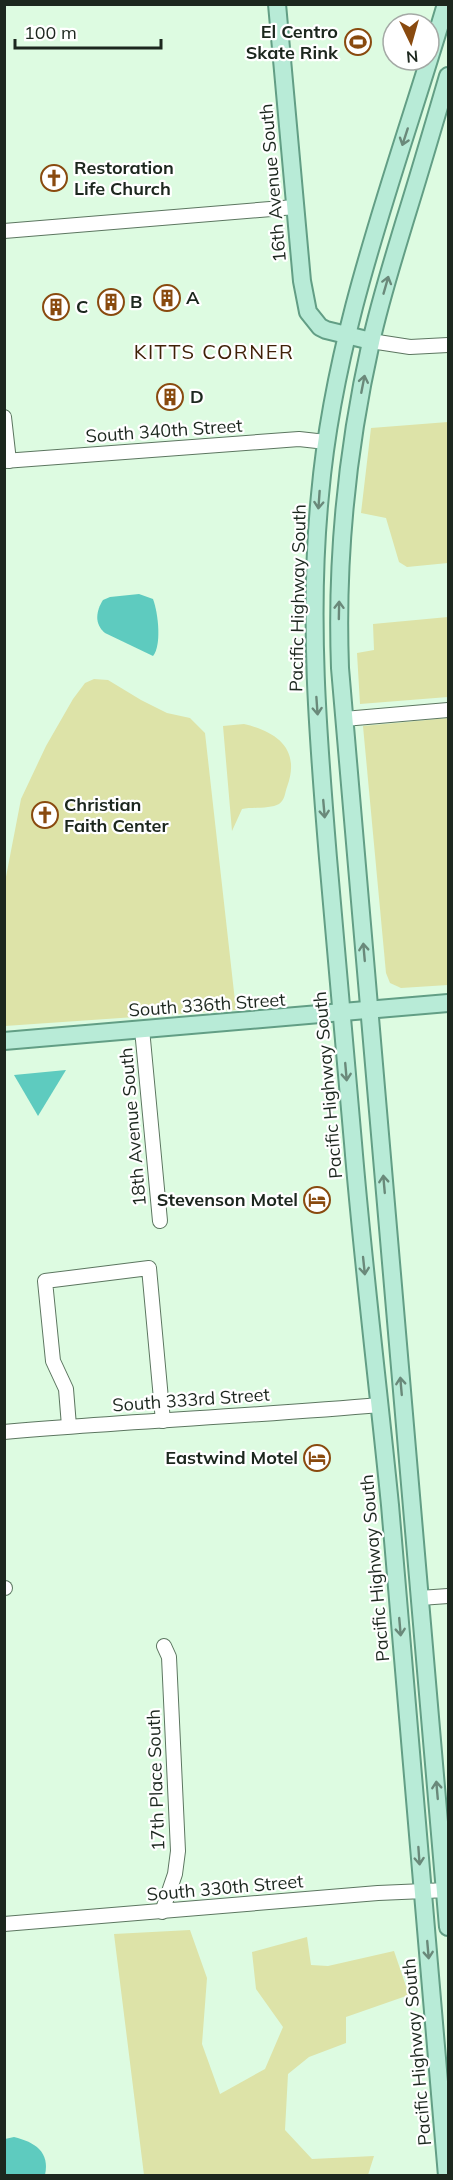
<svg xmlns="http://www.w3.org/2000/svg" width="453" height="2180" viewBox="0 0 453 2180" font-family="Mulish,sans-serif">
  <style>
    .green { fill: #dde3a8 }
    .water { fill: #5ecbbf }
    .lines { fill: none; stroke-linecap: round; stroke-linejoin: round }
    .minor-casing { stroke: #5c7660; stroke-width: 16 }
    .major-casing { stroke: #629e85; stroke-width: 20 }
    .minor { stroke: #fff; stroke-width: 14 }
    .major { stroke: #b8ebd7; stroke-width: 16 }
    .oneway { stroke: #6a897a }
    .labels { text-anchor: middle; stroke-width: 4.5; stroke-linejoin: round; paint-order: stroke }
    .poi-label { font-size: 18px; font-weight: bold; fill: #1c271e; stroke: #fff; text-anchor: start }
    .street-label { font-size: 18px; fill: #1c271e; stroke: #fff }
    .neighbourhood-label { font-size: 20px; letter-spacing: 1.5px; fill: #3f2107; stroke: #fff }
  </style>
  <rect width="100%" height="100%" fill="#ddfbe1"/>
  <!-- green -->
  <g class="green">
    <path d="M448,422V563L407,567L399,562L386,518L361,513L371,428Z"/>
    <path d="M448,617V697L360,704L357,653L374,650L373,624Z"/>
    <path d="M94,679L108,680L141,700L167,713L190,718L205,733L236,1010L5,1026V882L21,799L46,746L73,699L85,683Z"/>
    <path d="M448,718V985L401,988L390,983L386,973L363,726Z"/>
    <path d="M244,724C277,732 301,749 287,787C285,792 285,800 279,804C271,809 252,807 242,809L232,831L223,726Z"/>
    <path d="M190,1930L207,1978L202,2044L220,2094L265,2069L283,2027L256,1989L252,1952L307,1937L311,1965L328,1966L394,1951L409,1995L346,2017V2043L309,2057L288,2074L285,2130L312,2159L374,2156L368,2175H144L114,1934Z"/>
  </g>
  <!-- water -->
  <g class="water">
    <path d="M139,594L153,599C158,612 162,645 153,656L105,633C94,624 96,611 103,600L110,597Z"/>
    <path d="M66,1070L38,1116L14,1075Z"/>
    <path d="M14,2137C35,2142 50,2152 45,2175H5V2139Z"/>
  </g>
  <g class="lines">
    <defs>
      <g id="minor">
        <path d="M4,231L295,207"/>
        <path d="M371,341L410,347L448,345"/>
        <path d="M4,417L9,461"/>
        <path d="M4,461L299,439L326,442"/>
        <path d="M344,719L448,710"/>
        <path d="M142,1029L160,1221"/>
        <path d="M69,1426L66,1389L53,1361L45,1281L149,1268L163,1421"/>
        <path d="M4,1432C129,1421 255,1416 380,1405"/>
        <path d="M4,1588H5"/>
        <path d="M420,1598L448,1596"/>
        <path d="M162,1912L175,1874L178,1851L169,1657L164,1646"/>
        <path d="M4,1924L378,1893L448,1890"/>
      </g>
      <g id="major">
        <path d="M277,4L302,281L308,312L320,327L326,330L371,341"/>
        <path d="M446,4C398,167 335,325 320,495C308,616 318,737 328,858C337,953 345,1048 353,1143C363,1264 378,1385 390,1505C411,1728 428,1952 447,2176"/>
        <path d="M448,76C434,124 420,172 405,220C393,260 380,301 371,342C347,449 336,559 340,668L448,1927"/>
        <path d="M4,1041L448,1003"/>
      </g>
    </defs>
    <!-- minor casing -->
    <use href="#minor" class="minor-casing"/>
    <!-- major casing -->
    <use href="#major" class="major-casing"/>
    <!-- minor -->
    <use href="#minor" class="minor"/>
    <!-- major -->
    <use href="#major" class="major"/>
  </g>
  <!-- one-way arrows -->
  <defs><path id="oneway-shaft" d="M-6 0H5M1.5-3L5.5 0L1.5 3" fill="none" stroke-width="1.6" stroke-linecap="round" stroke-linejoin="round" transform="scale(1.5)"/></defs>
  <g class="oneway">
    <use href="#oneway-shaft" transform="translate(405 137) rotate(108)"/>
    <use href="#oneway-shaft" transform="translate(386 285) rotate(-74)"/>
    <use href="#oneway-shaft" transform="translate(363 384) rotate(-79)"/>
    <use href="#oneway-shaft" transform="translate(319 500) rotate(94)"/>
    <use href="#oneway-shaft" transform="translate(339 610) rotate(-89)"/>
    <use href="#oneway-shaft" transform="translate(317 706) rotate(86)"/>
    <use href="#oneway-shaft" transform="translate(324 809) rotate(85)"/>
    <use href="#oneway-shaft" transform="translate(364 952) rotate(-95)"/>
    <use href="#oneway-shaft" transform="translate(346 1072) rotate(85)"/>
    <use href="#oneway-shaft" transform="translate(384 1184) rotate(-95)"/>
    <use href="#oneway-shaft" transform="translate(364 1266) rotate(84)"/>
    <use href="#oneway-shaft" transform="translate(401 1386) rotate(-95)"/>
    <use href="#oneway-shaft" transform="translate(400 1627) rotate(85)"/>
    <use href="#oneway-shaft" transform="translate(437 1790) rotate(-95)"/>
    <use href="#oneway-shaft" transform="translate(419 1856) rotate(86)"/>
    <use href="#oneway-shaft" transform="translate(428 1950) rotate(85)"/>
  </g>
  <!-- icons -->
  <defs>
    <symbol id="stadium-ring" viewBox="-11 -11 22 22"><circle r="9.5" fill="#fff" stroke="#894a0f" stroke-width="1.5"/><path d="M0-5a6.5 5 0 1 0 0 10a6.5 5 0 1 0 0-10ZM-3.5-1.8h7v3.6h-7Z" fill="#894a0f"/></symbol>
    <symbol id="church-ring" viewBox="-11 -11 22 22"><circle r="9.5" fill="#fff" stroke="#894a0f" stroke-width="1.5"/><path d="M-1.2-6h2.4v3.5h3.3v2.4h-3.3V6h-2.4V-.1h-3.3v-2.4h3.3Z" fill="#894a0f"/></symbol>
    <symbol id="building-ring" viewBox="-11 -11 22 22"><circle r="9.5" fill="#fff" stroke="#894a0f" stroke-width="1.5"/><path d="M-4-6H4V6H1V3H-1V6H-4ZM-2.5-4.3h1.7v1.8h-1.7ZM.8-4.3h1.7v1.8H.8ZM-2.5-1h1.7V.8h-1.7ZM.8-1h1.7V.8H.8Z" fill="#894a0f"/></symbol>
    <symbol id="hotel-ring" viewBox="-11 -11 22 22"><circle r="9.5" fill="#fff" stroke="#894a0f" stroke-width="1.5"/><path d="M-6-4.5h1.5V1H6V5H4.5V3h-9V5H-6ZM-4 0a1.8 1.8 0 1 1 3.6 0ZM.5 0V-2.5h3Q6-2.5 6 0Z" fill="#894a0f"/></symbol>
  </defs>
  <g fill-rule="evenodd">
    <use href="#stadium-ring" x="343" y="27" width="30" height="30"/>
    <use href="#church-ring" x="39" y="163" width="30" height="30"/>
    <use href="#building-ring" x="152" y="283" width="30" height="30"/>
    <use href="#building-ring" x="96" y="287" width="30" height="30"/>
    <use href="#building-ring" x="41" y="292" width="30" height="30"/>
    <use href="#building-ring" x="155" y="382" width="30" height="30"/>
    <use href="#church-ring" x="30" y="800" width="30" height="30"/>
    <use href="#hotel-ring" x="302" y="1185" width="30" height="30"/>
    <use href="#hotel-ring" x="302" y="1443" width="30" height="30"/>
  </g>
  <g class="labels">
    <!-- poi labels -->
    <g class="poi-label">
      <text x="338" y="38" text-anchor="end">El Centro<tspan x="338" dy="21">Skate Rink</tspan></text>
      <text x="74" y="174">Restoration<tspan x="74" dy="21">Life Church</tspan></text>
      <text x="186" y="304">A</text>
      <text x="130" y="308">B</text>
      <text x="76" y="313">C</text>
      <text x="190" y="403">D</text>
      <text x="64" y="811">Christian<tspan x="64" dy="21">Faith Center</tspan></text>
      <text x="298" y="1206" text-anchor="end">Stevenson Motel</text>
      <text x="298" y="1464" text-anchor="end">Eastwind Motel</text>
    </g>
    <!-- street labels -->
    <g class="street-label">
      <text transform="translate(273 183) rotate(-95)" y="6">16th Avenue South</text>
      <text transform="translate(164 431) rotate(-4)" y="6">South 340th Street</text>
      <text transform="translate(298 598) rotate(-89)" y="6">Pacific Highway South</text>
      <text transform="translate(207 1005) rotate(-4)" y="6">South 336th Street</text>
      <text transform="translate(328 1085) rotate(-95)" y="6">Pacific Highway South</text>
      <text transform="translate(133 1127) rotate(-95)" y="6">18th Avenue South</text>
      <text transform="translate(191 1400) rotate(-4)" y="6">South 333rd Street</text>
      <text transform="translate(375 1568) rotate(-95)" y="6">Pacific Highway South</text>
      <text transform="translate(156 1780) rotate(-92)" y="6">17th Place South</text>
      <text transform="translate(225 1888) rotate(-5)" y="6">South 330th Street</text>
      <text transform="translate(417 2052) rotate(-95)" y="6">Pacific Highway South</text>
    </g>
    <!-- neighbourhood labels -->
    <g class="neighbourhood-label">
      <text x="214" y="359">KITTS CORNER</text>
    </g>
  </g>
  <!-- border -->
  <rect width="453" height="2180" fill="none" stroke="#1c271e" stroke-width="12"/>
  <!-- north arrow -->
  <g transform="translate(411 42) rotate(175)"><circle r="28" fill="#ffffff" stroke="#a4a9a5" stroke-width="1.5"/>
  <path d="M0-4.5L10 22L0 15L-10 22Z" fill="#894a0f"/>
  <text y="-9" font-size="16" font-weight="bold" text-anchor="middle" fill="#1c271e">N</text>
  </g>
  <!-- scale -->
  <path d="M15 39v9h146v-9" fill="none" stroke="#1c271e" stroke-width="3"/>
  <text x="24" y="39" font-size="18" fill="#1c271e" stroke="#ffffff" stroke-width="4.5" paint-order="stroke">100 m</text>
</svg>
